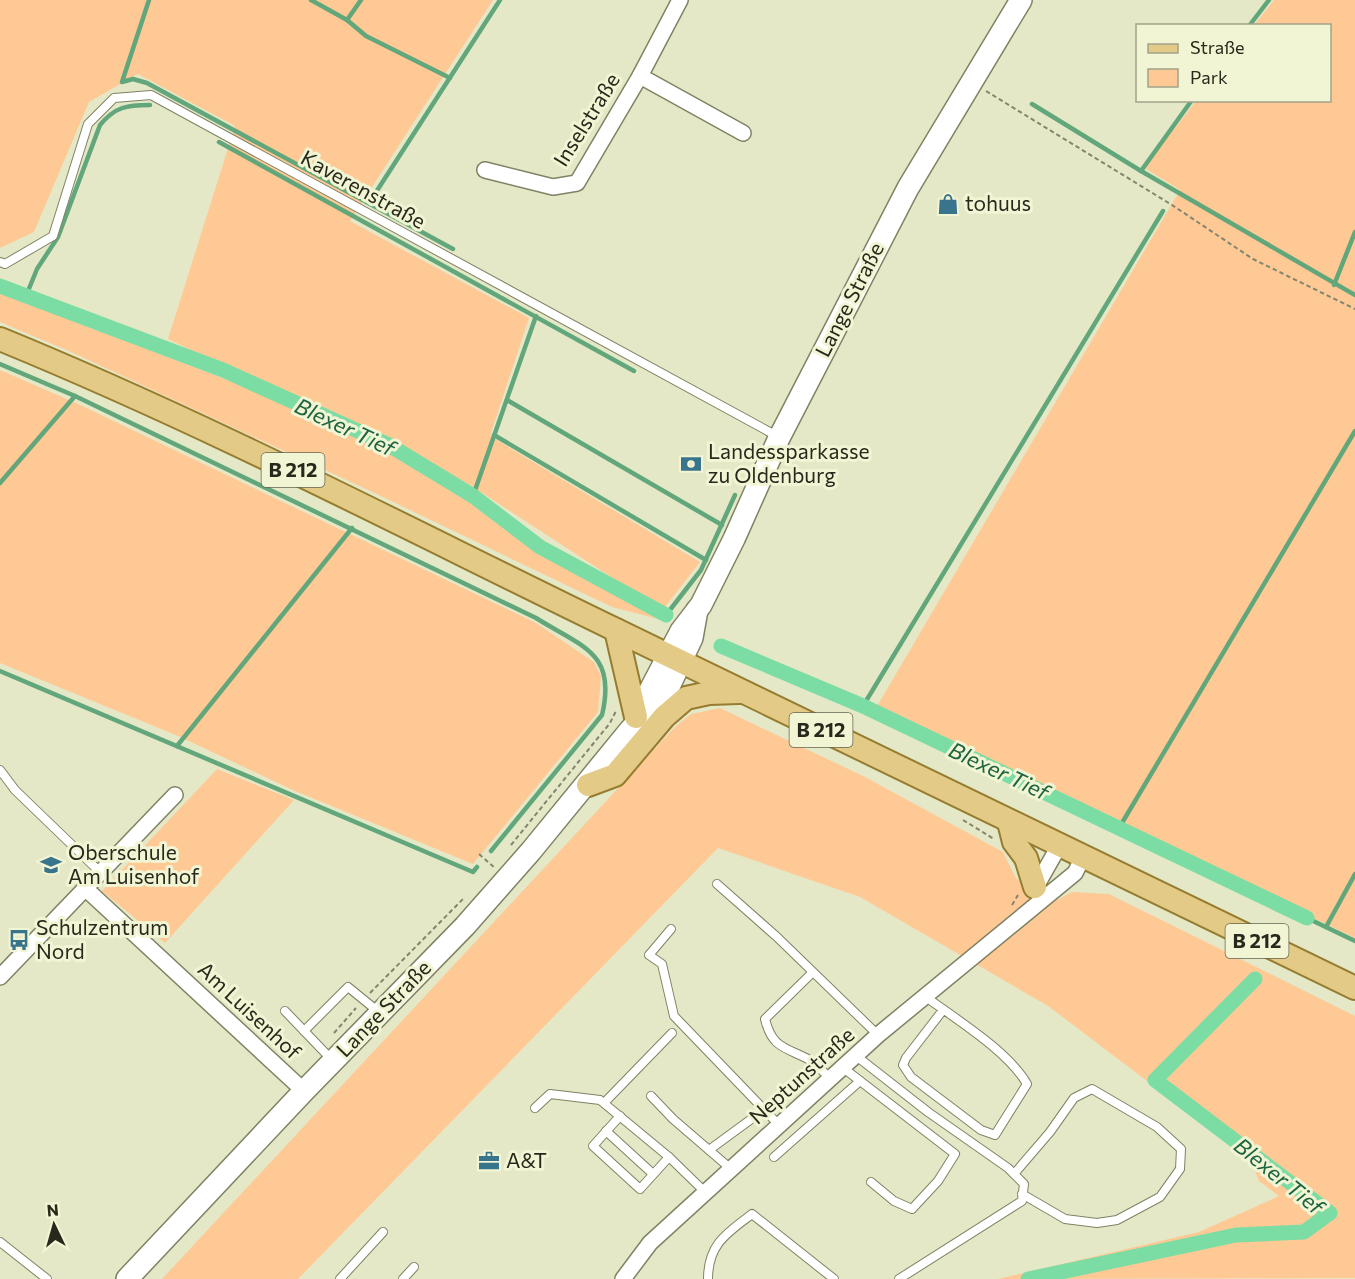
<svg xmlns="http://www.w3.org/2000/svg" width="1355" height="1279" viewBox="0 0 1355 1279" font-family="Commissioner,sans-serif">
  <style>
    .green { fill: #fec995 }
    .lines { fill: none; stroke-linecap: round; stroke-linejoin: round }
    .stream { stroke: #62a77b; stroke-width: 4.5 }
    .canal { stroke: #7bdda4; stroke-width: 15 }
    .lane-casing { stroke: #808264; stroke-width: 10 }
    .street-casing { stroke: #808264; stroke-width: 18 }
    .secondary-casing { stroke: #808264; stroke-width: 24 }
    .primary-casing { stroke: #957c2e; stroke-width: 26 }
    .path { stroke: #83856f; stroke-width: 2; stroke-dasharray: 4.5 3; stroke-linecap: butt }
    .lane { stroke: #fff; stroke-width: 8 }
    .street { stroke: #fff; stroke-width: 15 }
    .secondary { stroke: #fff; stroke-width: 21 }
    .primary { stroke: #e3cb87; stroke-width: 22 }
    .labels { text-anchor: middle; stroke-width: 6; stroke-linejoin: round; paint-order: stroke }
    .shield { fill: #f2f5d4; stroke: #656653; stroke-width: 1.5 }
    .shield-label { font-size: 20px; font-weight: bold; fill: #28291c }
    .street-label { font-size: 21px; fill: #28291c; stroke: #f2f5d4 }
    .poi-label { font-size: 21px; fill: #28291c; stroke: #f2f5d4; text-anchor: start }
    .water-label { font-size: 22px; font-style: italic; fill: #1d6440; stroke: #f2f5d4 }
  </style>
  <rect width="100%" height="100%" fill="#e5e8c7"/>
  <!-- green -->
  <g class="green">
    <path d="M0,0H493L350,221L529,318L490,436L700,562L665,607H657L470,485L168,339L235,126L138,74L89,102L34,232L0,248Z"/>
    <path d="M1274,0H1355V938L876,708L1180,190L1146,169L1153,156L1196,101L1330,100V26L1254,25Z"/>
    <path d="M0,293L241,385L382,449L464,496L539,554L662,620L612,607L368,490L71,352L0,322Z"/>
    <path d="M0,370L76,403L536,623L594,662L601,676L598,712L473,864L295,791L178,736L0,663Z"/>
    <path d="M720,708L865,777L1003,852L1016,878L1047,905L1072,892L1109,894L1355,1016V1278L998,1279L1199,1232L1279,1196L1259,1181L1250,1159L1048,1006L860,897L718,848L298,1279H162L675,727L691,714Z"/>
    <path d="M217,769L294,800L165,943L102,891Z"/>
  </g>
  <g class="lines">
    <!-- stream -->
    <g class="stream">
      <path d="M149,0L122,82L133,79L147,83L453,249"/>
      <path d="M311,0L347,20L366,36L450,78"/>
      <path d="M347,20L361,0"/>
      <path d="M1249,26L1269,0"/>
      <path d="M1032,104L1141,171L1355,295"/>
      <path d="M219,142L634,371"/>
      <path d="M1141,171L1192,100"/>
      <path d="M369,203L500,0"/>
      <path d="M1334,285L1355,232"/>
      <path d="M26,296L37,269L58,237L100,125C115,107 126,105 150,105"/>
      <path d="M0,364L75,396L536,618C582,647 617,652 602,715L491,851"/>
      <path d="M507,400L722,525"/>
      <path d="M494,435L706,560"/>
      <path d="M0,483L75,396"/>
      <path d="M473,496L536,316"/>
      <path d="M666,615L701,570L735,495"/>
      <path d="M0,671L473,872L477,867"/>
      <path d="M863,706L1163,211"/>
      <path d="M177,746L352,528"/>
      <path d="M1119,828L1355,431"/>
      <path d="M1307,918L1355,941"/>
      <path d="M1326,927L1355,874"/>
    </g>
    <!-- canal -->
    <g class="canal">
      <path d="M0,286L223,370L389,445L473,496L540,547L666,615"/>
      <path d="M721,646L863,706L1307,918"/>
      <path d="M1028,1279L1236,1235L1304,1232L1330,1213L1155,1080L1255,979"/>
    </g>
    <defs>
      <g id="lane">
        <path d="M0,262L5,264L53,236L88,124L114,98L151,95L777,436"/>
        <path d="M0,770L15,790L101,873"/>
        <path d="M717,884L777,937L878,1035"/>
        <path d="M671,929L649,955L662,964L674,1016L779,1125"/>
        <path d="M812,973L765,1019C772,1048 785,1047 808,1059C816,1064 823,1072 830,1078"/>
        <path d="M926,997C957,1020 1008,1051 1027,1084L995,1135L981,1130L911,1077L903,1065L906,1058L943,1010"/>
        <path d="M285,1011L332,1060"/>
        <path d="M304,1031L348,987L380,1013"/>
        <path d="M855,1055L928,1112L1008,1168L1024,1184L1022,1201L899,1279"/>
        <path d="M842,1067L955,1154L938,1181L912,1209L894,1201L871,1182"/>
        <path d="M651,1096L673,1119L731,1169"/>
        <path d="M604,1103L672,1033"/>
        <path d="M535,1108L550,1094L600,1100L669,1157L705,1192"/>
        <path d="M620,1116L593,1146L640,1189L669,1157"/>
        <path d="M606,1131L653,1174"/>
        <path d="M709,1150L750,1120"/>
        <path d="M774,1157L860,1081"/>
        <path d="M1014,1174L1050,1132L1074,1098L1092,1089L1157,1127L1181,1149L1180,1169L1160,1197L1117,1220L1097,1223L1065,1219L1022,1194"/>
        <path d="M0,1242L47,1279"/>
        <path d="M340,1279L383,1232"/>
        <path d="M403,1279L414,1267"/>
        <path d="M708,1279C708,1244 727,1233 752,1214L834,1279"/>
      </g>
      <g id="street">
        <path d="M640,76L743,133"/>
        <path d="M485,170L553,187L577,183L640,76L680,0"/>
        <path d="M86,889L304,1091"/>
        <path d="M1034,890L1059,846"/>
        <path d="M0,977L175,795"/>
        <path d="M623,1279L650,1243L878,1035L1075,873L1083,857"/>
      </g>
      <g id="secondary">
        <path d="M638,713L681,631L701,605L734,539L779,438L908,188L1021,0"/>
        <path d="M127,1279L304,1091L465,926L531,851L630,730L667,691L692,638L697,610"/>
      </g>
      <g id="primary">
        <path d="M0,339C210,425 410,530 614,629C861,749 1108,869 1355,988"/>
        <path d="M616,630L636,717"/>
        <path d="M588,785L615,775L664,717L686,698L709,693L739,692"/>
        <path d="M1009,822L1014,842L1026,858L1035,887"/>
      </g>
    </defs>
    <!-- lane casing -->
    <use href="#lane" class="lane-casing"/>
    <!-- street casing -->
    <use href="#street" class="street-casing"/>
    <!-- secondary casing -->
    <use href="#secondary" class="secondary-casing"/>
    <!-- primary casing -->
    <use href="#primary" class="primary-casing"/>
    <!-- path -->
    <g class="path">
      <path d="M986,91L1172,205L1253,259L1355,309"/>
      <path d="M963,820L994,839"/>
      <path d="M511,845L610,723L616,711"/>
      <path d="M479,854L495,868"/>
      <path d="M1012,905L1018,895"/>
      <path d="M370,993L463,899"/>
      <path d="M334,1033L356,1008"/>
    </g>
    <!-- lane -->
    <use href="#lane" class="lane"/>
    <!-- street -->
    <use href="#street" class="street"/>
    <!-- secondary -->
    <use href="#secondary" class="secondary"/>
    <!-- primary -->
    <use href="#primary" class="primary"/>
  </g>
  <!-- icons -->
  <defs>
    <symbol id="shop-bare" viewBox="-9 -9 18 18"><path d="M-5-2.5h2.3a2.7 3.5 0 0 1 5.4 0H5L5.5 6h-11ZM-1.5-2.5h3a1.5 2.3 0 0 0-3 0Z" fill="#38758c" stroke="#f2f5d4" stroke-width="2.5" paint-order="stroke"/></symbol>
    <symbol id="bank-bare" viewBox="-9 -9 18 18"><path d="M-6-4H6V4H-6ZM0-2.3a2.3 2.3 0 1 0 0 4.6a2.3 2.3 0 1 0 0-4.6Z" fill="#38758c" stroke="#f2f5d4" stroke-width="2.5" paint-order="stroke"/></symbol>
    <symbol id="school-bare" viewBox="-9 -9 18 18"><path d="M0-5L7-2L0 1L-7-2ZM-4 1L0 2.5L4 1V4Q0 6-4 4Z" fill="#38758c" stroke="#f2f5d4" stroke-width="2.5" paint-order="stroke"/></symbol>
    <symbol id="bus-bare" viewBox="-9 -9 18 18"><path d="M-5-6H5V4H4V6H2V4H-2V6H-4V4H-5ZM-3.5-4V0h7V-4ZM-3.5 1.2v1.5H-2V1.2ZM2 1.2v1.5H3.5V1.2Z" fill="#38758c" stroke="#f2f5d4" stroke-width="2.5" paint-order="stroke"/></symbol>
    <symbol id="office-bare" viewBox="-9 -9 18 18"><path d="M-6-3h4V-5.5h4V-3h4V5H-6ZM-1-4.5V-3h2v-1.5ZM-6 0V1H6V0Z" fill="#38758c" stroke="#f2f5d4" stroke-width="2.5" paint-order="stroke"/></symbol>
  </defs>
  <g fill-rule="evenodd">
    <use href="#shop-bare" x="933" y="189" width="30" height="30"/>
    <use href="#bank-bare" x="676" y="449" width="30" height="30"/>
    <use href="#school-bare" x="36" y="850" width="30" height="30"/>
    <use href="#bus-bare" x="4" y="925" width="30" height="30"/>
    <use href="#office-bare" x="474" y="1146" width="30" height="30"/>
  </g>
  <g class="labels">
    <!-- shield labels -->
    <g class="shield">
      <rect x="261.5" y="453" width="63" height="34" rx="4.5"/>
      <rect x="789.5" y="713" width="63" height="34" rx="4.5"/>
      <rect x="1225.5" y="924" width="63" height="34" rx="4.5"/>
    </g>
    <g class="shield-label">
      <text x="293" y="477">B 212</text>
      <text x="821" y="737">B 212</text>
      <text x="1257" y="948">B 212</text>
    </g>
    <!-- street labels -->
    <g class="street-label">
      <text transform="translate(587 120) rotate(-58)" y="7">Inselstraße</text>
      <text transform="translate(363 190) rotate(29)" y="7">Kaverenstraße</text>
      <text transform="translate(850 300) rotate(-63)" y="7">Lange Straße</text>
      <text transform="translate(384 1009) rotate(-46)" y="7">Lange Straße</text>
      <text transform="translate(249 1011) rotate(43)" y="7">Am Luisenhof</text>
      <text transform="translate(802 1076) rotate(-42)" y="7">Neptunstraße</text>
    </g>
    <!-- poi labels -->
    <g class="poi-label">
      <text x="965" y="211">tohuus</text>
      <text x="708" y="459">Landessparkasse<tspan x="708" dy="24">zu Oldenburg</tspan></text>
      <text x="68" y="860">Oberschule<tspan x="68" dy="24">Am Luisenhof</tspan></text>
      <text x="36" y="935">Schulzentrum<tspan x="36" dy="24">Nord</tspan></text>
      <text x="506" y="1168">A&amp;T</text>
    </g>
    <!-- water labels -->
    <g class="water-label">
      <text transform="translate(345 427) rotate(25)" y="8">Blexer Tief</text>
      <text transform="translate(999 771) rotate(25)" y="8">Blexer Tief</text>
      <text transform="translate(1279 1176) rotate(39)" y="8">Blexer Tief</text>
    </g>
  </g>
  <!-- legend -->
  <rect x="1136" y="24" width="195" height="78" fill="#f2f5d4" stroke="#a1a38a" stroke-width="1.5"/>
  <rect x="1148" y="44" width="30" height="9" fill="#e3cb87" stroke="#a1a38a" stroke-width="1.5"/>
  <text x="1190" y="54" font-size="18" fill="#28291c">Straße</text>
  <rect x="1148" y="69" width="30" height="18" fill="#fec995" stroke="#a1a38a" stroke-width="1.5"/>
  <text x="1190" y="84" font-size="18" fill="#28291c">Park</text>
  <!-- north arrow -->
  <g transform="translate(54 1225) rotate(355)" stroke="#f2f5d4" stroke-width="4.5" paint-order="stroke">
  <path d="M0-4.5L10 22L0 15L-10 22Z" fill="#28291c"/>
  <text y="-9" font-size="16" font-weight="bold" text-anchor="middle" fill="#28291c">N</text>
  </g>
</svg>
